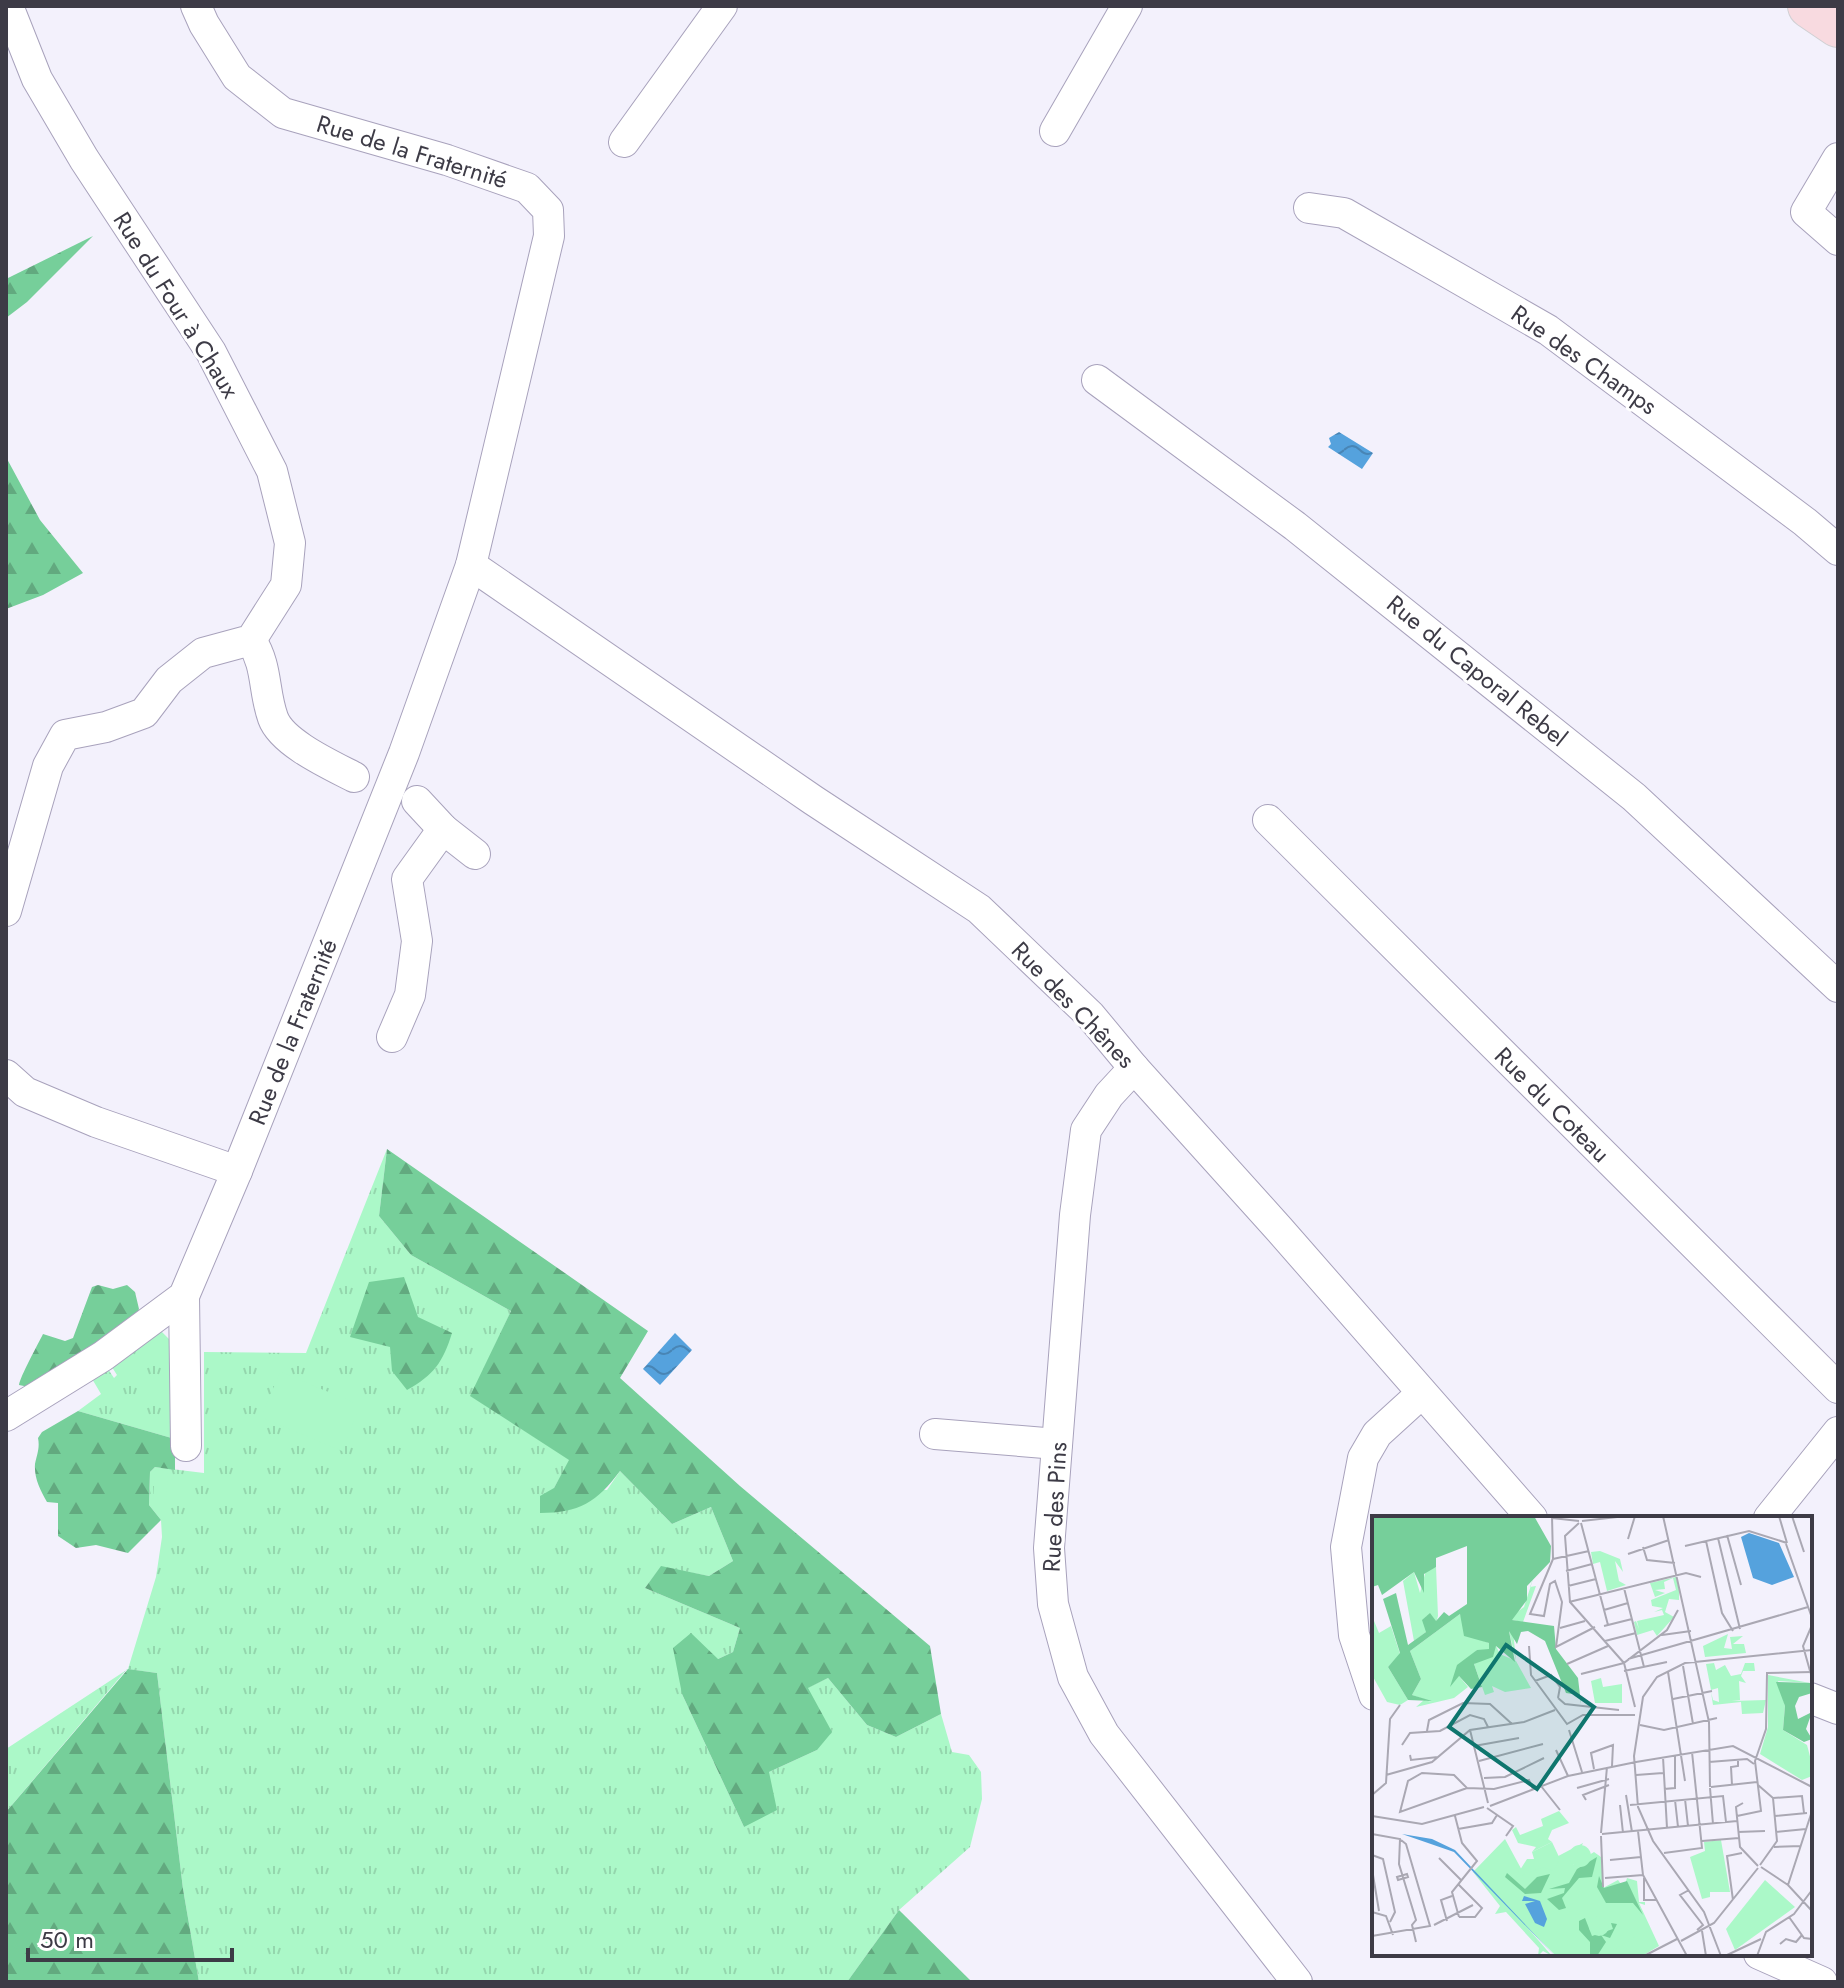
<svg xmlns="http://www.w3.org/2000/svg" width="1844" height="1988" viewBox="0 0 1844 1988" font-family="Jost,sans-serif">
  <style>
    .grass { fill: url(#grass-tufts) }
    .forest { fill: url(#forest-firs) }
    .pitch { fill: #abf8c8 }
    .water { fill: url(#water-waves) }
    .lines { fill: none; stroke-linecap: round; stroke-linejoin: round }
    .street-casing { stroke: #a8a2bc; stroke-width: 32 }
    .primary-casing { stroke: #d0d0d3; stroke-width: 46 }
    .street { stroke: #fff; stroke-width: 30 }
    .primary { stroke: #f8dae0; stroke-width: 44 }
    .labels { text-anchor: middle; stroke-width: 6; stroke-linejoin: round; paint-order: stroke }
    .street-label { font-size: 24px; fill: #3d3b46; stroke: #fff }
    .inset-road { fill: none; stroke: #aaa8b3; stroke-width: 2 }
    .view { fill: #0f766e; fill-opacity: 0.15; stroke: #0f766e; stroke-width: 4 }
    .inset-edge { fill: none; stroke: #3d3b46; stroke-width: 4 }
  </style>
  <defs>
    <pattern id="grass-tufts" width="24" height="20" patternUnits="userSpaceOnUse" patternTransform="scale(2)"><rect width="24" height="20" fill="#abf8c8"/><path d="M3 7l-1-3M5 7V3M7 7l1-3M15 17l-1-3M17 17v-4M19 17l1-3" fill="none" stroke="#94d6ad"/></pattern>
    <pattern id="forest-firs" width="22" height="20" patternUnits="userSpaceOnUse" patternTransform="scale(2)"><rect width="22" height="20" fill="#76cf9a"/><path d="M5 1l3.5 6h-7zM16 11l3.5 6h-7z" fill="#62a97f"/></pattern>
    <pattern id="water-waves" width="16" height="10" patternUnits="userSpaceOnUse" patternTransform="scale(2)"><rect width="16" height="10" fill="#55a2dd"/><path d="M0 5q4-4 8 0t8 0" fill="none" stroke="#4885b5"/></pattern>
  </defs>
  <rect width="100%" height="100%" fill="#f3f1fc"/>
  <!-- grass -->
  <g class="grass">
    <path d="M387,1149L379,1216L411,1255L511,1311L471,1396L570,1460L554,1488L607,1490L620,1471L672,1524L711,1507L733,1561L709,1576L661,1567L645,1588L740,1628L733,1652L718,1659L682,1694L744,1827L769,1772L817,1750L807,1688L828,1678L867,1725L896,1737L941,1714L952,1752L969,1755L981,1772L982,1799L970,1847L899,1910L847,1982H199L183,1889L157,1673L127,1669L6,1812V1749L128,1669L156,1577L162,1537L161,1520L149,1505L150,1472L155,1467L204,1473V1352L306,1353Z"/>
    <path d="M161,1331L171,1341L175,1439L78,1411L101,1394L91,1377L106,1366L114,1378L117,1375L110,1364Z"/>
  </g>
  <!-- forest -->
  <g class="forest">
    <path d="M93,236L27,302L6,318V279Z"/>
    <path d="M6,457L40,520L83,573L43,595L6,609Z"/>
    <path d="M387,1149L648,1331L620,1378L740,1486L930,1646L941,1714L896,1737L867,1725L828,1678L808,1688L832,1732L817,1750L769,1772L777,1810L744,1827L682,1694L673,1648L691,1633L718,1659L733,1652L740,1628L645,1588L661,1566L709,1576L733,1561L711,1507L672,1524L620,1471C597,1502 579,1513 540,1513V1496L554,1488L569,1460L470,1396L511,1311L411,1255L379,1216Z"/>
    <path d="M404,1277L418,1317L452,1333C443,1362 434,1375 407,1390L392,1371L390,1347L350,1337L369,1282Z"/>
    <path d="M98,1285L113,1289L127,1285L135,1292L139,1309L130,1326L29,1387L19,1385C20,1377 38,1344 43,1334L65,1341L73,1338L92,1287Z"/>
    <path d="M78,1411L175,1439V1470L155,1467L150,1472L149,1505L161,1520L128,1553L96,1545L76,1548L58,1536V1503L47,1502C40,1490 34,1478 35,1464C37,1454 40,1448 38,1438L42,1432Z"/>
    <path d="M128,1669L157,1673L183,1889L199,1982H6V1812Z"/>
    <path d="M899,1910L972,1982H847Z"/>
  </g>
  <!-- pitch -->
  <g class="pitch">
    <path d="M280,1372L360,1405L342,1451L261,1417Z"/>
    <path d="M155,1470L168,1471L166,1501H153Z"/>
  </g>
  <!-- water -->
  <g class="water">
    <path d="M1339,432L1373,453L1362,469L1328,447L1331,444L1329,438Z"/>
    <path d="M675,1333L692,1350L660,1385L643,1369Z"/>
  </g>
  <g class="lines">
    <defs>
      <g id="street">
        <path d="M1055,131L1127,6"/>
        <path d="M624,142L722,6"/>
        <path d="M1838,158L1806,212L1838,240"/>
        <path d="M1309,208L1344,213L1548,330L1805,522L1838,550"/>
        <path d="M1097,380L1295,526L1634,797L1838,987"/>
        <path d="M471,565L813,800L979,909L1090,1015L1134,1068L1279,1229L1532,1518"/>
        <path d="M251,640C268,667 263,690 273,718C282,743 331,765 354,777"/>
        <path d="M417,801L443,829L475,854"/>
        <path d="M1268,820L1838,1388"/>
        <path d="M6,911L48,766L65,735L106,727L144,713L169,680L203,653L251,640L286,585L290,543L272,471L211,352L84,159L37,79L8,6"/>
        <path d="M392,1037L410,995L417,941L407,879L443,829"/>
        <path d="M1134,1068L1109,1095L1086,1130L1075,1215L1049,1548L1053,1604L1073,1677L1104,1734L1297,1982"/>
        <path d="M6,1075L25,1092L96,1122L237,1171"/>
        <path d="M184,1296L186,1446"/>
        <path d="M6,1416L103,1356L184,1296L237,1171L404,753L471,565L549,236L548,210L527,188L447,160L283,113L237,77L204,24L196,6"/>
        <path d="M935,1434L1057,1444"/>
        <path d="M1769,1518L1838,1432"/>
        <path d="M1374,1695L1354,1635L1346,1547L1363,1458L1377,1434L1422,1393"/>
        <path d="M1810,1698L1838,1709"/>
        <path d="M1759,1954L1822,1982"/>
      </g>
      <path id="primary" d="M1810,6L1838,25"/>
    </defs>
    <!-- street casing -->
    <use href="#street" class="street-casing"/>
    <!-- primary casing -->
    <use href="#primary" class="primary-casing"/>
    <!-- street -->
    <use href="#street" class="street"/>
    <!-- primary -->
    <use href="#primary" class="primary"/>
  </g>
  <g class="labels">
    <!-- street labels -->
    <g class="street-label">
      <text transform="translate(412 152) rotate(17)" y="8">Rue de la Fraternité</text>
      <text transform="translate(176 305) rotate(58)" y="8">Rue du Four à Chaux</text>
      <text transform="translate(1584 360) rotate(35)" y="8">Rue des Champs</text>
      <text transform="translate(1477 671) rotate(39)" y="8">Rue du Caporal Rebel</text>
      <text transform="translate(1073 1005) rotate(46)" y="8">Rue des Chênes</text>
      <text transform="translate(293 1032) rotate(-68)" y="8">Rue de la Fraternité</text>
      <text transform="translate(1552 1105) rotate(45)" y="8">Rue du Coteau</text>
      <text transform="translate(1055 1507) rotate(-87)" y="8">Rue des Pins</text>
    </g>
  </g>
  <!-- overview -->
  <g transform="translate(1372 1516)">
    <rect width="440" height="440" fill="#f3f1fc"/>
    <path d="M138,23L141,99L152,91L162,60L158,71L164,70L151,106L140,104L144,145L159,172L133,176L120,170L122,176L113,179L102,148L124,130L128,138L144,145L137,115ZM228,35L248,43L251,56L243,45L247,65L254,69L235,75L228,46L221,48L219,36ZM64,51L66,100L64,107L54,100V116L42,125L31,65L42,56L48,77L54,54ZM304,61L307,74V84L297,83L293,96L302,101L285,120L281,114L265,119L262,106L264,105L267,113L265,105L292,99L290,94L282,96L291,92L280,90L279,84L304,74L301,62L292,66L293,73L283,74L293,77L283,81L278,67ZM88,98L96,119L117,127V134H105L87,160L96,171L82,182L44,191L52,184L60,186L40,179L49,163L38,135ZM0,100L7,117L19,110L28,138L16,151L36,184L28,189L15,186L0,159ZM356,118L352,132L360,133L358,121L371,120L361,128H372L374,137L333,141L331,130ZM342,147L344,154L353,149L359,160L369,158L373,147H382L383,155H371L369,160L374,167L367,165L368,184L360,185L394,184L391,197L370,198L369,186L341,189L339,176L341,184L347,186L346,172L339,174L334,148ZM396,159L438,167L406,165L413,190L411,214L435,229L440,248V260L430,264L388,238L396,211ZM187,295L197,307L180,314L176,323L180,326L160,336L163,343L160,336L164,331L146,327L140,314L144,311L148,319L171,310L169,303ZM133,323L152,358L211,327L201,349L222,336L229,341L231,372L246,364L252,372L255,362L265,365L267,386H273V389L267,387L287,430L270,440H184L154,410L180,440L171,435L166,440L167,432L134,396L123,398L128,390L101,356Z" fill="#abf8c8"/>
    <path d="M0,0H162L179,30L178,46L155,70V84L140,104L182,110L184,133L206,162L209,188L207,179L194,177L173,125L156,115L149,116L145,128L137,115L143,146L124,130L121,141L102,148L110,171L99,173L87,160L78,171L85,149L105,134L117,133V127L92,120L88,98L38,135L49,163L40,179L60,185L36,184L16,151L28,137L11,83L24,77L36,129L54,116L50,104L58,97L64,105L72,96L77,100L95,88V30L64,42V51L52,58V77L42,56L10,79L6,69L0,71ZM404,166L440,167V177L427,181L423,190L426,203L440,196L434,213L440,223L432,226L411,214L413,190ZM225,341L220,361L207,362L190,382L194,392L187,394L175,383L192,377L193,372L177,373L197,367L205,353ZM135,357L153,373L165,361L178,358L169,377L153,378L133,361ZM227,360L232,372L255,365L271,399L261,387H234L225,371ZM213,402L220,420L241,413L239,407L245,408L238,422L229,419L234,426L225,440H218V426L207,414V405Z" fill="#76cf9a"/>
    <path d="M393,364L423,391L363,434L354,413Z" fill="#abf8c8"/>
    <path d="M197 340a11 11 0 1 1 22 0a11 11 0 1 1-22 0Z" fill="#abf8c8"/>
    <path d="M229,162L231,171L250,168V187H223L219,165ZM349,324L358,376H338V381L330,383L318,341L333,335L332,326ZM180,326L188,343L181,355L171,351L143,362L155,343H162L160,336ZM217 410a10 10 0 1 1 20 0a10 10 0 1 1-20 0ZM266,419L280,433L265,440H232Z" fill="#abf8c8"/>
    <path d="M377,17L407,27L422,61L400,69L381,62L369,21ZM30,318L60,323L83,334L183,440L82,336ZM152,380L168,385L175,403L172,411L163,407L153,388L163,385H150Z" fill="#55a2dd"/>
    <path class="inset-road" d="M180,0L181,43L217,35M291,0L337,206L338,271M407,0L415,27M420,0L432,36M180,2L207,5M210,5L254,0M207,7L193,20L198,86L252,147M209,7L236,109M355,19L369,69M346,22L368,113M256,23L263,0M334,25L350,97L361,115M414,28L440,102M313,30L377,15L415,27M271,31L275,44L303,47M256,38L297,24M181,43L158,98L172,100L178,68L183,65L190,86L184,131L223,111M194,55L220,48M196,70L224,63M252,72L272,151M197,86L314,57L329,61M232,94L256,87M440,109L431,130L440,162M232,110L260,103M188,112L213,105M290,119L319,115M233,125L264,117M157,130L159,159L195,208L211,199H263M256,143L436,91M195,148L236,130M311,150L321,208M252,155L295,146M296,156L313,265M209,158L252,147M163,165L179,159L188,171L186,182M186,182L193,188L247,194M301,183L340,175M263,191L252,147L295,114L306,94M268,209L292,214L345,202M98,214L116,287M197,214L210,256M55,215L57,204L91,187L118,188L140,208M30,229L38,217L68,215L98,199L112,203L116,211M102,230L147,222M184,234L196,260M38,239L39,244L66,241M291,241L295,312M107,245L171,228M264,246L361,230L440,271M337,246L375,243L382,248M222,253L219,237L241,229L240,250M50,257L82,259L95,272L28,296L36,265ZM14,259L60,246L98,214L152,206L183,194M264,259L291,257M112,262L133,261L172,242M360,269L359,251L366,250V243M386,269L401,282L430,280L432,297M169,270L188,294M339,271L385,266M95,272L122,273L157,264L161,273M205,272L237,263M338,272L341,308M292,273L303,272V239M0,279L14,267L18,203L28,189M254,279L260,316M313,283L316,310M214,284L211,279L237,269M303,284L306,311M371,287L364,291L368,331L386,350M248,289L251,317M258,289L351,280L354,306M118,290L196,260L264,246M115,292L141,310L134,320M0,300L50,308L112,291M83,300L90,327L105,345L80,376L87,401M365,300L389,295L383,245L394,213L395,157L440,156M403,300L435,297M86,313L120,307L125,299M266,315L271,359L315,440M366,316L393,315M404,316L434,313M229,317L235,251M0,318L28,323L27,348L44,404L40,409L44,426M230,318L365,305M229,320L231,371M330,325L367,322M402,331L429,330M292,337L330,332L320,236M0,339L11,343L23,396L18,406M67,342L90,365M238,344L269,341M388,349L405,325L401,282M389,351L416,369L440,395M0,353L7,395M35,358L36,361L26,364L25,361ZM233,362L271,359M272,362V384H285M86,368L110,392L103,401H87M416,369L440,295M317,374L308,379L331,409L325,414M361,384L355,340L370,337M0,396L14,400L21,419M417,401L432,422L440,423M75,405L69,384L80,380M62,409L101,389M330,415L334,440M0,420L58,410L34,328L29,324M309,425L342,407L386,352M408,428L414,423L424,426L430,419M272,440L305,423M349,440L332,396L281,325L266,291L262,240L271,181L285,161L313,147L440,134M353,440L389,423M385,440L394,416L422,398L440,374"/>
    <path class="view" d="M134,129L222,191L165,273L77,211Z"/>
    <rect width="440" height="440" class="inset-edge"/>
  </g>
  <!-- border -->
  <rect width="1844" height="1988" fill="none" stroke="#3d3b46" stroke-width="16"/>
  <!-- scale -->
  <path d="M28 1948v12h204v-12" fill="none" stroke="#3d3b46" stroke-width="4"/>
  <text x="40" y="1948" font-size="24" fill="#3d3b46" stroke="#ffffff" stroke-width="6" paint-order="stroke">50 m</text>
</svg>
